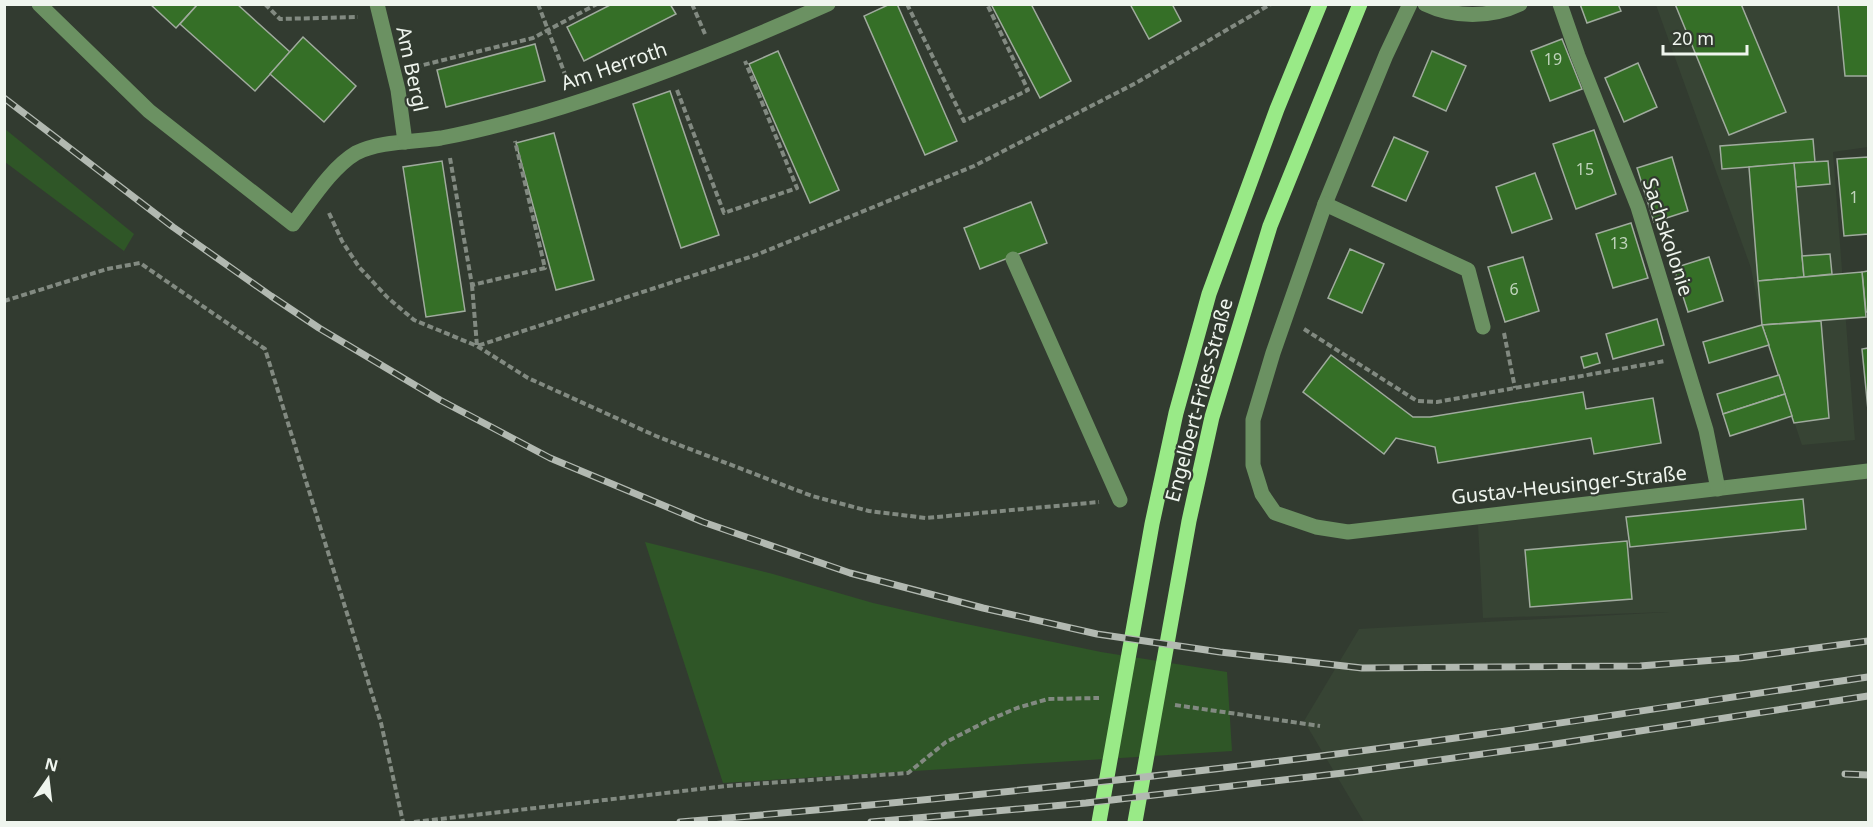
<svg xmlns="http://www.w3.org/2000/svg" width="1873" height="827" viewBox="0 0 1873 827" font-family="'Noto Sans',sans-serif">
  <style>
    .built { fill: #374434 }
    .green { fill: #2f5627 }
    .building { fill: #356f27; stroke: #a0ab9e; stroke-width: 1.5 }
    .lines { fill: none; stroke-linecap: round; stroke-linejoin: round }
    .path { stroke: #828a81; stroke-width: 4; stroke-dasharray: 6 3; stroke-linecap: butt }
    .minor { stroke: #6b9162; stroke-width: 15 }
    .major { stroke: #99ea87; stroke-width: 15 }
    .rail-casing { stroke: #b2b9b1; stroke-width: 7 }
    .rail { stroke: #323b30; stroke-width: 4.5; stroke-dasharray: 14; stroke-linecap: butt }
    .labels { text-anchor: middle; stroke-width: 4.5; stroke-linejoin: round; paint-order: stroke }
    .number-label { font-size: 16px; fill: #c0d4bc }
    .street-label { font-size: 20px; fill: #eff5ee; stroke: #323b30 }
  </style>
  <rect width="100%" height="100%" fill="#323b30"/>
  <!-- built -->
  <g class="built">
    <path d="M1656,5H1868V147L1833,152L1855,440L1802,445L1762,325L1751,268Z"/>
    <path d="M1868,475V822H1364L1304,721L1359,629L1670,612L1483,618L1478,525Z"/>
  </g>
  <!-- green -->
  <g class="green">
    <path d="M5,129L134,234L124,251L5,162Z"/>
    <path d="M645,542L773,574L873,603L952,621L1101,652L1227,672L1232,751L723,783Z"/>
  </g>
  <!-- building -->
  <g class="building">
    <path d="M150,4H198L176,28Z"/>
    <path d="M198,4H237L290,52L255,91L180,24Z"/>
    <path d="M612,4H670L676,14L584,61L567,27Z"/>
    <path d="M890,4H897L957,141L925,155L864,16Z"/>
    <path d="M991,4H1031L1071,81L1040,98Z"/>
    <path d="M1130,4H1172L1181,21L1149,39Z"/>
    <path d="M1580,4H1618L1621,11L1587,23Z"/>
    <path d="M1675,4H1741L1786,112L1729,135Z"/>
    <path d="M1838,4H1868V76H1845Z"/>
    <path d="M303,37L356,86L324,122L270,74Z"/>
    <path d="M1562,39L1582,89L1550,101L1531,51Z"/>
    <path d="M535,44L545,81L446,107L437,70Z"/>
    <path d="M778,51L839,190L810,203L749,64Z"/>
    <path d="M1432,51L1466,66L1446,111L1413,96Z"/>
    <path d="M1638,63L1657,107L1624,122L1605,78Z"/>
    <path d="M670,91L719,235L681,248L633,104Z"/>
    <path d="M1594,130L1616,194L1576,209L1553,144Z"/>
    <path d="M554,133L594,280L556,290L516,143Z"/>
    <path d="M1394,137L1428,152L1406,201L1372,186Z"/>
    <path d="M1813,139L1815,162L1722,169L1720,146Z"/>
    <path d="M1672,157L1688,211L1654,222L1637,168Z"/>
    <path d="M1868,157V234L1844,236L1837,159Z"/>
    <path d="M442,161L465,311L426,317L403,167Z"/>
    <path d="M1828,161L1830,184L1796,187L1794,163Z"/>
    <path d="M1794,163L1804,277L1758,281L1749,167Z"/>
    <path d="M1535,173L1552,219L1512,233L1496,187Z"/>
    <path d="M1031,202L1047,243L980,269L964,228Z"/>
    <path d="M1631,223L1648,278L1613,288L1596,234Z"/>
    <path d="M1350,249L1384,264L1362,313L1328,298Z"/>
    <path d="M1830,254L1832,274L1804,277L1802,256Z"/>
    <path d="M1523,257L1539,311L1505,322L1488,267Z"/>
    <path d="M1709,257L1723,301L1688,312L1674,268Z"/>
    <path d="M1868,271V312H1866L1862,272Z"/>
    <path d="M1862,272L1866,317L1762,325L1758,281Z"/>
    <path d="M1657,319L1664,345L1613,359L1606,334Z"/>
    <path d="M1821,321L1829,418L1794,423L1762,325Z"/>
    <path d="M1762,325L1769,345L1709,363L1703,342Z"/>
    <path d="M1868,348V410L1862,349Z"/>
    <path d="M1597,353L1600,363L1584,368L1581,357Z"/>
    <path d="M1331,355L1413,417H1430L1583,392L1586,409L1653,398L1661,443L1594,454L1591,438L1438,463L1435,447L1396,438L1384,454L1303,392Z"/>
    <path d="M1779,375L1785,394L1723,414L1717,394Z"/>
    <path d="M1785,394L1792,416L1730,436L1723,414Z"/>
    <path d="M1803,499L1806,529L1630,547L1626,517Z"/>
    <path d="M1627,541L1632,599L1530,607L1525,550Z"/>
  </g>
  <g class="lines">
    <!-- path -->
    <g class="path">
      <path d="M265,4L280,19L358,17"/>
      <path d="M538,4L568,82"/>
      <path d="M692,4L705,34"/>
      <path d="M907,4L964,121L1028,90L987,4"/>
      <path d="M415,67L533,38L597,4"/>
      <path d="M677,90L724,213L797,188L745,61"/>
      <path d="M450,158L472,285L545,268L515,141"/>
      <path d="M329,213L342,241L359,267L388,298L414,320L477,346L528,378L656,436L812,496L869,511L926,518L1099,502"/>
      <path d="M472,285L477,346L756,255L974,166L1136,83L1271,4"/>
      <path d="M4,301L107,269L140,263L265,349L381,723L403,822"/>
      <path d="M1304,329L1417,401L1437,402L1665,361"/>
      <path d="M1504,333L1515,388"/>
      <path d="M1175,705L1320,726"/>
      <path d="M414,822L726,786L908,773L946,742L989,720L1017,708L1048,699L1099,698"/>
    </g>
    <!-- minor -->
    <g class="minor">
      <path d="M39,4L149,111L293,224C311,201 331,168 356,153C379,141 415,142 441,138C473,132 507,123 539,114C638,85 734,46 828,4"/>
      <path d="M377,4L398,90L405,142"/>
      <path d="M1410,4L1386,55L1325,204L1273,353L1253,420V465L1262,494L1275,513L1316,527L1348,532L1868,471"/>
      <path d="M1425,4C1454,18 1491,18 1520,4"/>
      <path d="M1560,4L1578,56L1638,207L1706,430L1718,489"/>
      <path d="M1325,204L1468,270L1483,327"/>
      <path d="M1013,259L1120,500"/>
    </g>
    <!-- major -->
    <g class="major">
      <path d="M1099,822L1152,524L1176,413L1209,294L1277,109L1320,4"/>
      <path d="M1135,822L1189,521L1212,417L1270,226L1360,4"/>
    </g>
    <defs>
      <g id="rail">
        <path d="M4,98L173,227L271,296L319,328L440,400L550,458L703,522L850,573L983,608L1097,634L1220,652L1362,668L1640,666L1740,658L1868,641"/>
        <path d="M1845,774L1868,775"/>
        <path d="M680,822C878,805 1076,786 1273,762C1472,738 1670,706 1868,677"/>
        <path d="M871,822L1086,803L1352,772L1555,744L1868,696"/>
      </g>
    </defs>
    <!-- rail casing -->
    <use href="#rail" class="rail-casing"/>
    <!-- rail -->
    <use href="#rail" class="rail"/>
  </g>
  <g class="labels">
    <!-- number labels -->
    <g class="number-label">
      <text x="1553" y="65">19</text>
      <text x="1585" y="175">15</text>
      <text x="1854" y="203">1</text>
      <text x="1619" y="249">13</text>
      <text x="1514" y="295">6</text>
    </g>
    <!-- street labels -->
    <g class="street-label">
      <text transform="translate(614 66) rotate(-19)" y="7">Am Herroth</text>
      <text transform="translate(412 69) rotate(78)" y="7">Am Bergl</text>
      <text transform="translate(1668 237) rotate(72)" y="7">Sachskolonie</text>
      <text transform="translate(1199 400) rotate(-75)" y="7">Engelbert-Fries-Straße</text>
      <text transform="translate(1569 485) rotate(-6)" y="7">Gustav-Heusinger-Straße</text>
    </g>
  </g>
  <!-- border -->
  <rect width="1873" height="827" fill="none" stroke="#eff5ee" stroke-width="12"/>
  <!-- north arrow -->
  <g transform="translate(48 779) rotate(14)" stroke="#323b30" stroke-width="4.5" paint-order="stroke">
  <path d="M0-4.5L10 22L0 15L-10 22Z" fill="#eff5ee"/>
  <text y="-9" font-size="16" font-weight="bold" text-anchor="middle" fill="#eff5ee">N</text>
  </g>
  <!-- scale -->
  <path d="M1663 45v9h84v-9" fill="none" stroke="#eff5ee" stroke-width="3"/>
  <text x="1672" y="45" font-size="18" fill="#eff5ee" stroke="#323b30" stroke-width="4.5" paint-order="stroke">20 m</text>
</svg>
